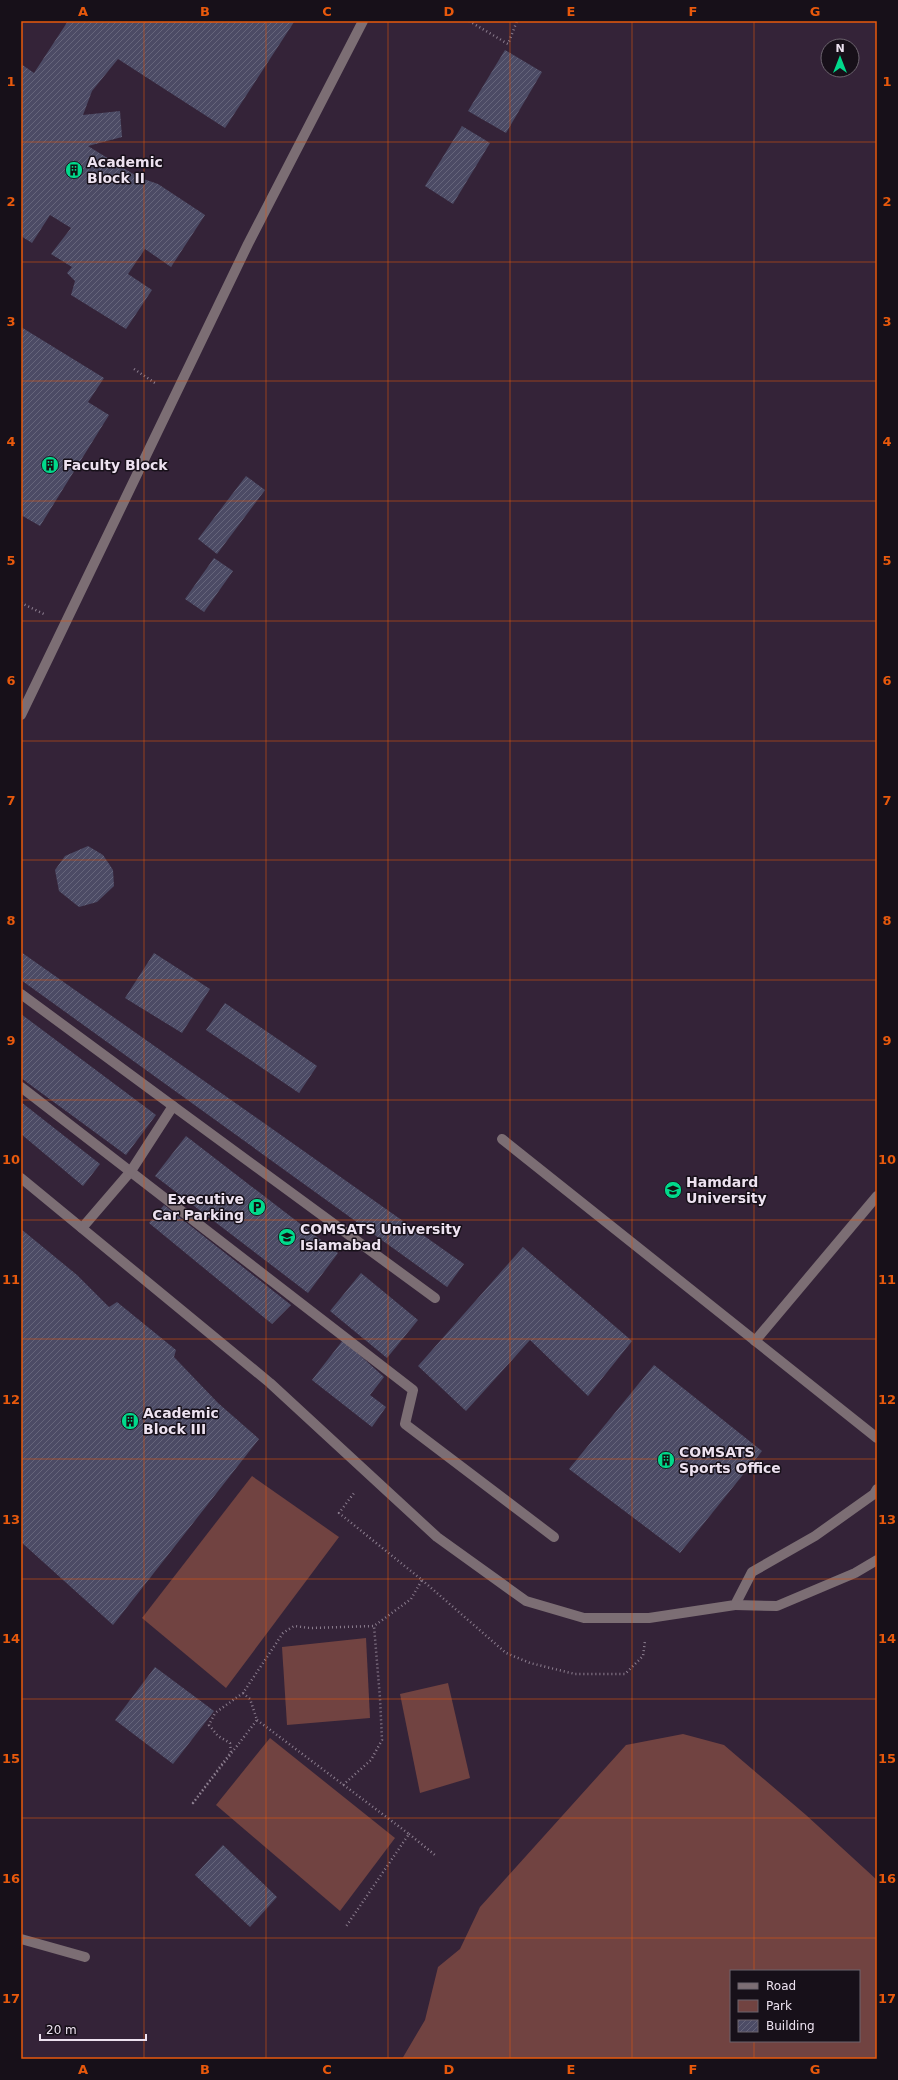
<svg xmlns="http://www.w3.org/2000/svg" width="898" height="2080" viewBox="0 0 898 2080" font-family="'DejaVu Sans',sans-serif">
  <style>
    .green { fill: #714341; fill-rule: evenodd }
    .building { fill: url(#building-hatch) }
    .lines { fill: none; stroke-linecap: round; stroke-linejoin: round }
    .path { stroke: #8d7f90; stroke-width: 2.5; stroke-dasharray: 1 3; stroke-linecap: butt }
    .minor { stroke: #7c6e74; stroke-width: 10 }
    .grid { fill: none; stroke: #e8590c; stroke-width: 1; stroke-opacity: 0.55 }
    .labels { text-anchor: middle; stroke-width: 3; stroke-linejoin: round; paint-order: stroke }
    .poi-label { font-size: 14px; font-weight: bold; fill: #ede2f0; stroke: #171019; text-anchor: start }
    .neatline { fill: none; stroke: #e8590c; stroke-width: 1.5 }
    .grid-label { font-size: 13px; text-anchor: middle; font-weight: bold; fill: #e8590c }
  </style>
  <defs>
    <pattern id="building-hatch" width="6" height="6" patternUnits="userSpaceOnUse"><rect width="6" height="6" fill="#4c4b65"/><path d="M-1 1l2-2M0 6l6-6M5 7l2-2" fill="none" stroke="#66657b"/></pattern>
  </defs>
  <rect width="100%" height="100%" fill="#342338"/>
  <!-- green -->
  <g class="green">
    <path d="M252,1476L339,1537L226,1688L142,1618Z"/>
    <path d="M366,1638L370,1718L287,1725L282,1647Z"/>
    <path d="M448,1683L470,1778L420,1793L400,1694Z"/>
    <path d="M683,1734L724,1745L806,1815L877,1880V2059H402L425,2020L438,1967L460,1949L480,1907L626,1745ZM731,1971H859V2041H731Z"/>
    <path d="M270,1738L395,1838L340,1911L216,1805Z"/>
  </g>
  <!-- building -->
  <g class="building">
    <path d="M68,21L294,22L225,128L118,59L92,91L83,115L120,111L122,137L88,146L138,177L158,184L205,215L171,267L145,249L128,274L152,290L126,329L71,295L75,281L67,273L72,267L51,254L71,228L50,215L32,243L21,236V64L34,73Z"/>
    <path d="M505,50L542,72L506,133L468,111Z"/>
    <path d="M462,126L490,143L453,204L425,186Z"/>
    <path d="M21,327L104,378L88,402L109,415L40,526L21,515Z"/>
    <path d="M246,476L265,490L217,554L198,539Z"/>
    <path d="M214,558L233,571L204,612L185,599Z"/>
    <path d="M88,846L103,855L113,870L114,886L97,902L79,907L59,891L55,870L65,856Z"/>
    <path d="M21,952L464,1264L447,1287L21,980Z"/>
    <path d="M154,953L210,989L182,1033L125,998Z"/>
    <path d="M225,1003L317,1066L299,1093L206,1030Z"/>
    <path d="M21,1014L156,1115L126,1155L21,1078Z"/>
    <path d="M21,1102L100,1164L83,1186L21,1134Z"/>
    <path d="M186,1136L338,1253L308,1293L155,1176Z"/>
    <path d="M164,1205L291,1305L272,1324L149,1223Z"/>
    <path d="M21,1229L77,1275L109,1307L117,1302L176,1350L174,1357L218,1403L259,1439L113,1625L21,1542Z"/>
    <path d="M523,1247L632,1341L588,1396L530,1340L466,1411L418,1366Z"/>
    <path d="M361,1273L418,1320L387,1358L330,1311Z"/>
    <path d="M343,1340L384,1377L370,1395L386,1407L372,1427L312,1380Z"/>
    <path d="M654,1365L762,1451L680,1553L569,1469Z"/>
    <path d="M155,1667L214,1711L173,1764L115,1720Z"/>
    <path d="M223,1845L277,1897L250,1927L195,1875Z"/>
  </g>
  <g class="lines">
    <!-- path -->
    <g class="path">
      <path d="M469,21L508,44L517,21"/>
      <path d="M134,369L155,383"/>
      <path d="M21,603L44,614"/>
      <path d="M422,1580L506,1653L530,1663L575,1674H625L643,1656L645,1641"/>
      <path d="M243,1693L250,1699L257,1720L193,1803L231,1752L230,1743L218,1736L209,1725L215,1713L243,1693L283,1633L294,1626L310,1628L374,1626L411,1599L422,1580L339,1513L354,1493"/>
      <path d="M257,1720L409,1834L345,1928"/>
      <path d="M343,1785L371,1760L382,1740L380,1698L374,1626"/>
      <path d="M409,1834L435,1855"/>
    </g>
    <!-- minor -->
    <g class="minor">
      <path d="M21,715L248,244L363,21"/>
      <path d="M21,994L173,1106"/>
      <path d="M21,1087L413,1390L405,1424L554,1537"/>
      <path d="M502,1139L877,1438"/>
      <path d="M21,1178L270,1383L437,1537L526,1601L584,1618H649L735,1605L752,1572L815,1536L874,1494L877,1489"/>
      <path d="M82,1228L131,1171L173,1106L435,1298"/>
      <path d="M755,1341L877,1196"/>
      <path d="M735,1605L777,1606L855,1573L877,1560"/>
      <path d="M21,1939L85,1957"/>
    </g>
  </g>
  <!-- grid -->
  <path class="grid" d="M144,21V2059M266,21V2059M388,21V2059M510,21V2059M632,21V2059M754,21V1971M21,142H877M21,262H877M21,381H877M21,501H877M21,621H877M21,741H877M21,860H877M21,980H877M21,1100H877M21,1220H877M21,1339H877M21,1459H877M21,1579H877M21,1699H877M21,1818H877M21,1938H877M754,2041V2059"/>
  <!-- icons -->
  <defs>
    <symbol id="building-disc" viewBox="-11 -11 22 22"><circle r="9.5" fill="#01d98b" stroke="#171019"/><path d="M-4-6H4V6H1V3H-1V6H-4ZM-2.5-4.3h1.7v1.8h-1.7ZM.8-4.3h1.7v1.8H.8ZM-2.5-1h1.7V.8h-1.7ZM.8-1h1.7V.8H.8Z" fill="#111"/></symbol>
    <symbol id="university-disc" viewBox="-11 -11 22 22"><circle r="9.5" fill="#01d98b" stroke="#171019"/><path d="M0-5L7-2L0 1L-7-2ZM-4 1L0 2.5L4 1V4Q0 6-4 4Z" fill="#111"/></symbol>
    <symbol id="parking-disc" viewBox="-11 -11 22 22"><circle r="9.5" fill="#01d98b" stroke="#171019"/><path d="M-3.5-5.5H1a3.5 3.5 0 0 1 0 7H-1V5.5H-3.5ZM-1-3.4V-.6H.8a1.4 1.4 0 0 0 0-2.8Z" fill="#111"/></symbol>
  </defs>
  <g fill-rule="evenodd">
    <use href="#building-disc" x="64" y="160" width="20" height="20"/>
    <use href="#building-disc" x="40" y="455" width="20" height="20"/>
    <use href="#university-disc" x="663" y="1180" width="20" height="20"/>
    <use href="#parking-disc" x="247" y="1197" width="20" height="20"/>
    <use href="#university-disc" x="277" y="1227" width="20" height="20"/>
    <use href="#building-disc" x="120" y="1411" width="20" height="20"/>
    <use href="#building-disc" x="656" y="1450" width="20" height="20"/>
  </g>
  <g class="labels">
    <!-- poi labels -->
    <g class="poi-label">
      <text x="87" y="167">Academic<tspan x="87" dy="16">Block II</tspan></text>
      <text x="63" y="470">Faculty Block</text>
      <text x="686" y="1187">Hamdard<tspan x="686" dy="16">University</tspan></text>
      <text x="244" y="1204" text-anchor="end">Executive<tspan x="244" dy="16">Car Parking</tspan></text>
      <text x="300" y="1234">COMSATS University<tspan x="300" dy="16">Islamabad</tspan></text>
      <text x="143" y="1418">Academic<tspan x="143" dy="16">Block III</tspan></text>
      <text x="679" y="1457">COMSATS<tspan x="679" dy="16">Sports Office</tspan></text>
    </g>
  </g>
  <!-- border -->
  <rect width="898" height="2080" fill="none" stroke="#171019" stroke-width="44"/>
  <!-- legend -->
  <rect x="730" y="1970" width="130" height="72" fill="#171019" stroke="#6d646f"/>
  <rect x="738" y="1983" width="20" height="6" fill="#7c6e74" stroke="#6d646f"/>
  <text x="766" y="1990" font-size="12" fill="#ede2f0">Road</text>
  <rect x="738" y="2000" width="20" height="12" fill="#714341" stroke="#6d646f"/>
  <text x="766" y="2010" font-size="12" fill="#ede2f0">Park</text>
  <rect x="738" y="2020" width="20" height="12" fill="url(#building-hatch)" stroke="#6d646f"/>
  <text x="766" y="2030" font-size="12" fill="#ede2f0">Building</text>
  <!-- north arrow -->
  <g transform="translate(840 58)"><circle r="19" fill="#171019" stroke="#6d646f"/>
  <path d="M0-3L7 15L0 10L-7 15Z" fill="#01d98b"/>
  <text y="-6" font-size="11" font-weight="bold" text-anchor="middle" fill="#ede2f0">N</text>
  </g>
  <!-- scale -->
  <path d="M40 2034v6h106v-6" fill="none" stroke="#ede2f0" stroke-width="2"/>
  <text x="46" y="2034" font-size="12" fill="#ede2f0" stroke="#171019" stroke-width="3" paint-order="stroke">20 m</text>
  <rect x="22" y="22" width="854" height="2036" class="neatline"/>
  <g class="grid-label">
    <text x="83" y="16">A</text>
    <text x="205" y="16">B</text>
    <text x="327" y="16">C</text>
    <text x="449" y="16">D</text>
    <text x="571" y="16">E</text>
    <text x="693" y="16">F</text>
    <text x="815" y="16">G</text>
    <text x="11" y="86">1</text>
    <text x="887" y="86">1</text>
    <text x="11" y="206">2</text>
    <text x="887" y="206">2</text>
    <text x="11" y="326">3</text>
    <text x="887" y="326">3</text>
    <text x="11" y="446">4</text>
    <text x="887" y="446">4</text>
    <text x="11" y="565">5</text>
    <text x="887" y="565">5</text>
    <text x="11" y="685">6</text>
    <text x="887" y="685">6</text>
    <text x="11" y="805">7</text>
    <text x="887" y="805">7</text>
    <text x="11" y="925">8</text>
    <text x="887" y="925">8</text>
    <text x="11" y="1045">9</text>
    <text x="887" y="1045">9</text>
    <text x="11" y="1164">10</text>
    <text x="887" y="1164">10</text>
    <text x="11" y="1284">11</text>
    <text x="887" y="1284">11</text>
    <text x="11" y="1404">12</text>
    <text x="887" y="1404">12</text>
    <text x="11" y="1524">13</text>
    <text x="887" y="1524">13</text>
    <text x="11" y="1643">14</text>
    <text x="887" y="1643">14</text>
    <text x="11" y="1763">15</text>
    <text x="887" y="1763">15</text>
    <text x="11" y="1883">16</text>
    <text x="887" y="1883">16</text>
    <text x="11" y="2003">17</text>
    <text x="887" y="2003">17</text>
    <text x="83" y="2074">A</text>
    <text x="205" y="2074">B</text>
    <text x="327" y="2074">C</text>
    <text x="449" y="2074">D</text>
    <text x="571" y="2074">E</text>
    <text x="693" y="2074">F</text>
    <text x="815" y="2074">G</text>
  </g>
</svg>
